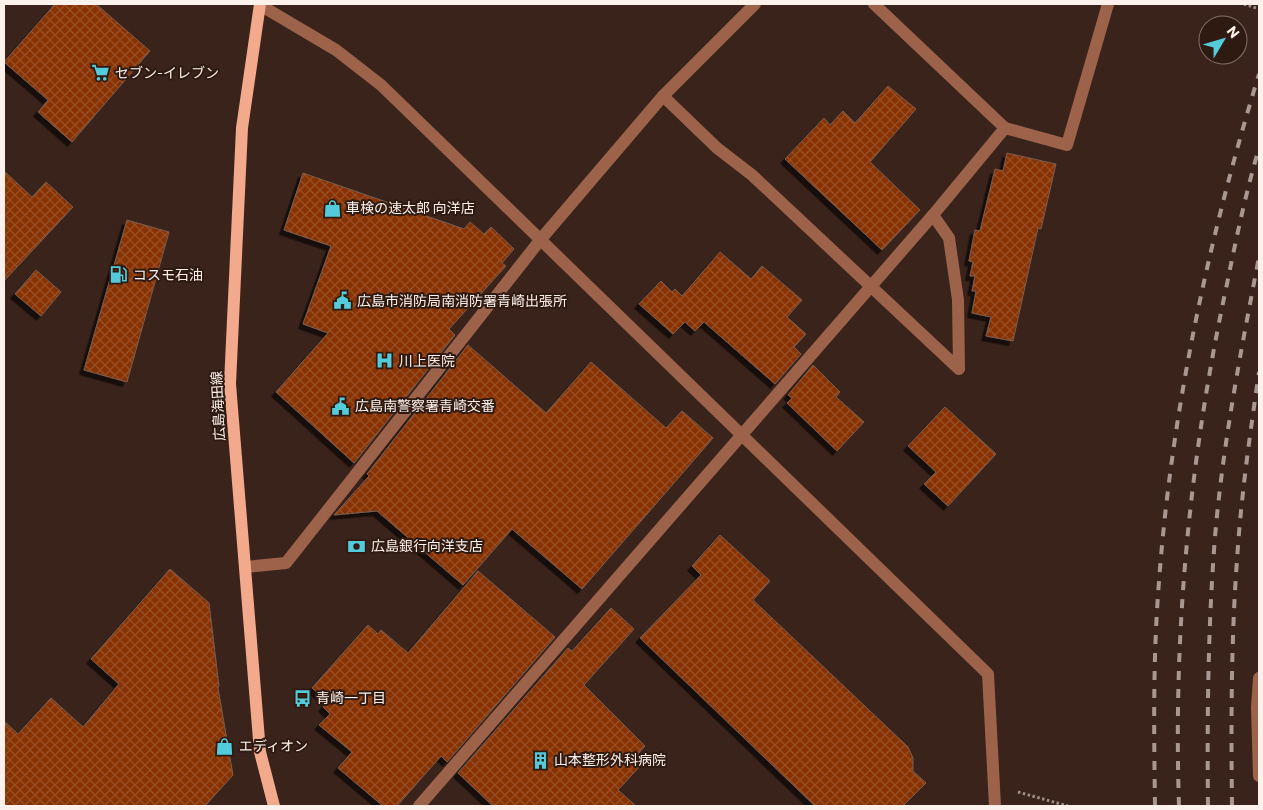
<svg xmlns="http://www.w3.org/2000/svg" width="1263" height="810" viewBox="0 0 1263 810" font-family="Commissioner,'Noto Sans JP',sans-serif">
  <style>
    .building { fill: url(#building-cross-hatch); stroke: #775e54; filter: url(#shadow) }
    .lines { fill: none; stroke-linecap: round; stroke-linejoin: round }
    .path { stroke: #9e8e87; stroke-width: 3; stroke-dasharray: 2.5 2.5; stroke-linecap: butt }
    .minor { stroke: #9d624a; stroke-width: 12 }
    .major { stroke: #f2a98c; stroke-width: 12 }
    .rail { stroke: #a89891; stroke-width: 4; stroke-dasharray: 9 9; stroke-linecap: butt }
    .labels { text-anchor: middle; stroke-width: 4; stroke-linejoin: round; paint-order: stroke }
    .poi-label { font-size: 14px; fill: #fdf1ec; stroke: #2f1a11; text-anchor: start }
    .street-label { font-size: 14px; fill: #fdf1ec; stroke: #2f1a11 }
  </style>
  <defs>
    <pattern id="building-cross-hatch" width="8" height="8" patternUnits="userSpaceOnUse" patternTransform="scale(1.25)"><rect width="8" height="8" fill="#873101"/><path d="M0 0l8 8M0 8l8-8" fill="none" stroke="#994f26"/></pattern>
    <filter id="shadow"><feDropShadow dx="-4.5" dy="4.5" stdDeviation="0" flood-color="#0009"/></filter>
  </defs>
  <rect width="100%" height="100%" fill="#39231b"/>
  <!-- building -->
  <g class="building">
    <path d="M55,4H96L150,51L72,142L38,112L48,100L4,62Z"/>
    <path d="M888,86L916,109L870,162L920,210L882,250L785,159L824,118L830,125L843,111L855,123Z"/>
    <path d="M1007,153L1056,164L1041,229L1038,228L1013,341L986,336L991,317L972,313L976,291H972L975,276H970L973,262L969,261L975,230L980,231L995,169L1003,171Z"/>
    <path d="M4,171L32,197L46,182L73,207L4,281Z"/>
    <path d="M303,173L464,229L470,222L484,234L491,227L514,249L502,263L506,266L449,329L455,335L354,463L276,392L328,333L303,324L331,246L284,230Z"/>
    <path d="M127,220L169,232L127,382L84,370Z"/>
    <path d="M720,252L751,279L762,266L802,300L787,317L806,334L794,347L801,354L775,384L704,322L695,331L685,322L673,334L639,304L661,281L672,292L675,289L682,296Z"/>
    <path d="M36,270L61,292L41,316L15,294Z"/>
    <path d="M468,345L546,413L591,362L666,428L682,411L713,438L582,589L512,529L463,585L377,511L334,515L369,476L367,474Z"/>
    <path d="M813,365L840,392L836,397L864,422L837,451L787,403L792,398L788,395Z"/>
    <path d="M945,407L996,454L948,506L924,484L936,472L908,446Z"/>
    <path d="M720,535L770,581L753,600L908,747L913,758V771L926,783L903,806H815L640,638L701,575L692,566Z"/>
    <path d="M170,569L209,603L219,686L218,688L233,775L205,806H4V721L18,734L51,698L83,727L119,684L91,659Z"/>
    <path d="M478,571L555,637L447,762L441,756L397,806H383L338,768L352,752L319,725L330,714L323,707L328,701L312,688L368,625L378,634L381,630L408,653Z"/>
    <path d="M611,608L634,629L584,685L645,746L636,756L643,763L618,790L636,806H493L458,773L568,648L572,651Z"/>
  </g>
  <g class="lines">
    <!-- path -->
    <g class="path">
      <path d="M1244,4L1259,9"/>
      <path d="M1018,792L1068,806"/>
    </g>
    <!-- minor -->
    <g class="minor">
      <path d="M874,4L1005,128"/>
      <path d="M260,5L336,50L381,85L988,674L995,806"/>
      <path d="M663,96L717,148L752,175L959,369L958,300L949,238L933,215"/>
      <path d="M245,567L286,563L541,239L663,96L755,4"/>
      <path d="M1259,678L1257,707L1259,776"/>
      <path d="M419,806L933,215L1005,128L1067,145L1108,4"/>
    </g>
    <!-- major -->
    <path class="major" d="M260,4L242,128L230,384L260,752L274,806"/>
    <!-- rail -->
    <g class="rail">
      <path d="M1155,806C1154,736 1153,665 1158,595C1170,418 1207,244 1259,74"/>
      <path d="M1179,806C1173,631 1190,455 1227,284C1236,239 1246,192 1259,148"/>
      <path d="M1208,806C1207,716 1208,627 1215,537C1223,443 1241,350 1259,257"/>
      <path d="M1232,806C1231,724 1231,642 1237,560C1241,497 1250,434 1259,372"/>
    </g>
  </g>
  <!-- icons -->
  <defs>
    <symbol id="supermarket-bare" viewBox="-9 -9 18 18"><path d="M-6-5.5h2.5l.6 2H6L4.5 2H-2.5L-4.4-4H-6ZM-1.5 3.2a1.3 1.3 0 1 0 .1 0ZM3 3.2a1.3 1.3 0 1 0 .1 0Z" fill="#53cbdb" stroke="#2f1a11" stroke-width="2.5" paint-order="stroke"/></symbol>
    <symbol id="shop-bare" viewBox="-9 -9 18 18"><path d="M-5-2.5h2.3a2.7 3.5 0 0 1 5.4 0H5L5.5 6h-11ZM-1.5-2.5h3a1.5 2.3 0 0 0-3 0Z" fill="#53cbdb" stroke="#2f1a11" stroke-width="2.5" paint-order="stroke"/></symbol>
    <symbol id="fuel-bare" viewBox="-9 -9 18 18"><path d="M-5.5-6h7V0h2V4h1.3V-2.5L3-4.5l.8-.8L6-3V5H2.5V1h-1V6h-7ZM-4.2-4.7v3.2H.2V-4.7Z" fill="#53cbdb" stroke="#2f1a11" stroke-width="2.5" paint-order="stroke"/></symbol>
    <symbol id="civic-bare" viewBox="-9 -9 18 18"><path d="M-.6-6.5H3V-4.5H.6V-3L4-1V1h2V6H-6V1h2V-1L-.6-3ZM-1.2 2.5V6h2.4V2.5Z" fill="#53cbdb" stroke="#2f1a11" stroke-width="2.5" paint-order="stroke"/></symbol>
    <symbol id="hospital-bare" viewBox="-9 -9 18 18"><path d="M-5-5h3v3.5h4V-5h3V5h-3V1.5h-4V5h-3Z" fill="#53cbdb" stroke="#2f1a11" stroke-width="2.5" paint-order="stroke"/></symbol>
    <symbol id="bank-bare" viewBox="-9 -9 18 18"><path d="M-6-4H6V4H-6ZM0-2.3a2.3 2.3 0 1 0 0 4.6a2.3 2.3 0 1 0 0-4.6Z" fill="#53cbdb" stroke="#2f1a11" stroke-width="2.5" paint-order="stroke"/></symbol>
    <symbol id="bus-bare" viewBox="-9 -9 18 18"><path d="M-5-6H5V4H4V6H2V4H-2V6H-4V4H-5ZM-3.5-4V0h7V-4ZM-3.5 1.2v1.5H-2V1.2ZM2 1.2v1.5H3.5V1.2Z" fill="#53cbdb" stroke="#2f1a11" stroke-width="2.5" paint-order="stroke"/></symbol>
    <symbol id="building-bare" viewBox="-9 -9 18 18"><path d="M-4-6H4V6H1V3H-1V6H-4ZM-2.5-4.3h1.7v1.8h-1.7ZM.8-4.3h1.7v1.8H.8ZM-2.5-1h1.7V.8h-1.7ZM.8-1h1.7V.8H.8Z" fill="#53cbdb" stroke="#2f1a11" stroke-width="2.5" paint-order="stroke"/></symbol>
  </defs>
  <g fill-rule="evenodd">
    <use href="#supermarket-bare" x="88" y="60" width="25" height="25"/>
    <use href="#shop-bare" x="320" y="196" width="25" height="25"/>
    <use href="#fuel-bare" x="106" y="262" width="25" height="25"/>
    <use href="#civic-bare" x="330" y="288" width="25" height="25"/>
    <use href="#hospital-bare" x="372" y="348" width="25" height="25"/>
    <use href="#civic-bare" x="328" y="394" width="25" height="25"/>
    <use href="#bank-bare" x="344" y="534" width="25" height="25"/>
    <use href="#bus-bare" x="290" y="686" width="25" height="25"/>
    <use href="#shop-bare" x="212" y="734" width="25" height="25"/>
    <use href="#building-bare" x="528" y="748" width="25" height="25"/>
  </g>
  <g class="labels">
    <!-- poi labels -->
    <g class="poi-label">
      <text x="115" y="78">セブン-イレブン</text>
      <text x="346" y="213">車検の速太郎 向洋店</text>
      <text x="133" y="280">コスモ石油</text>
      <text x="357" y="306">広島市消防局南消防署青崎出張所</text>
      <text x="399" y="366">川上医院</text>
      <text x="355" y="411">広島南警察署青崎交番</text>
      <text x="371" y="551">広島銀行向洋支店</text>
      <text x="316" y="703">青崎一丁目</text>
      <text x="239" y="751">エディオン</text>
      <text x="554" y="765">山本整形外科病院</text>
    </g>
    <!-- street labels -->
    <g class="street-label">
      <text transform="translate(218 406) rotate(-93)" y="5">広島海田線</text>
    </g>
  </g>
  <!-- border -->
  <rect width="1263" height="810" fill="none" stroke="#fdf1ec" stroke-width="10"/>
  <!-- north arrow -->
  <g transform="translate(1223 40) rotate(52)"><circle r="24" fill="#2f1a11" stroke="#817069"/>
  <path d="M0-4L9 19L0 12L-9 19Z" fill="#53cbdb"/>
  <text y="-8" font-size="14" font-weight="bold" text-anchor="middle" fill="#fdf1ec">N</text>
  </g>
</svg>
